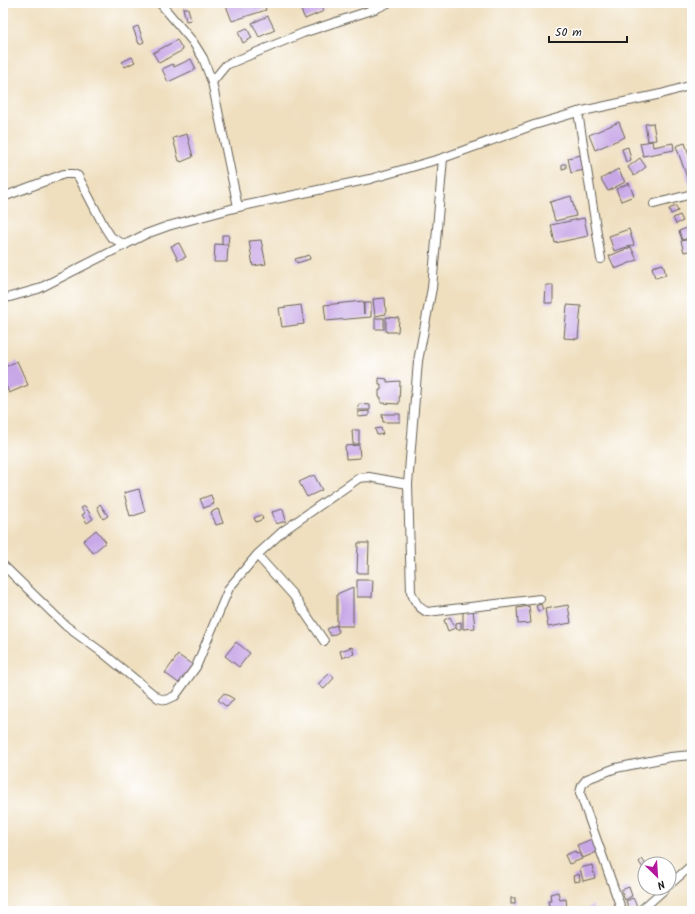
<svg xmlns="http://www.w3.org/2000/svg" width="695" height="914" viewBox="0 0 695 914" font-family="Kalam,sans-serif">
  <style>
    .building { fill: #c8a7e7 }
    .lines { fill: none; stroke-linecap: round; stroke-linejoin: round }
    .street-casing { stroke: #666055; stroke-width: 10 }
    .street { stroke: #fff; stroke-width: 8 }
  </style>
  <rect width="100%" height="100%" fill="#fff"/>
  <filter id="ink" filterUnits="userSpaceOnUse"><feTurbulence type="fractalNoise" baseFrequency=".025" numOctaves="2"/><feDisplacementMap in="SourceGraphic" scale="8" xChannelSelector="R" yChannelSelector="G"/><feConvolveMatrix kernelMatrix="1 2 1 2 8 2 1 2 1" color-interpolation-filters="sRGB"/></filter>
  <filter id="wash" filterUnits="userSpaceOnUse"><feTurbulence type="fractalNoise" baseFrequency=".012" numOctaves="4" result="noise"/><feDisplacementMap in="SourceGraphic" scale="16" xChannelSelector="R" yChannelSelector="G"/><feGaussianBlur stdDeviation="0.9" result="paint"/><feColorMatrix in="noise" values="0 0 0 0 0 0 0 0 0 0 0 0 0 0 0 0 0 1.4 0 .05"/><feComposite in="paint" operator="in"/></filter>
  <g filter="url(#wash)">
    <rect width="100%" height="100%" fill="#efdfbf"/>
    <g id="blocks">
      <!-- building -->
      <g class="building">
        <path d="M225,3H264L266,10L232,21Z"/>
        <path d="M311,3H321L324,11L305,19L300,8Z"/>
        <path d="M183,8H188L191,20L186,21Z"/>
        <path d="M268,16L275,30L259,37L252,23Z"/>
        <path d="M138,26L144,42L139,44L133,28Z"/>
        <path d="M247,28L252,38L243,43L238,32Z"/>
        <path d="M177,40L183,50L159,63L153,53Z"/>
        <path d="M132,57L135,62L125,67L122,62Z"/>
        <path d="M191,59L196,69L168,82L162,69L173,64L174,67Z"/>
        <path d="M619,122L625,137L595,150L589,135Z"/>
        <path d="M653,123L656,140L648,141L645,124Z"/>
        <path d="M187,134L193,157L181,162V161H179L173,138Z"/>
        <path d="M652,141L653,147L673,143L674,150L643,156L640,143Z"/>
        <path d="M685,143L692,164V192L676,146Z"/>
        <path d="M628,147L631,160L626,162L622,149Z"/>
        <path d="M581,155L584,170L571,173L568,158Z"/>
        <path d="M640,158L646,167L634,176L628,167Z"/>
        <path d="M562,164H566V168L562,169Z"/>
        <path d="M618,169L625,182L608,191L601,179Z"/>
        <path d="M629,183L634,196L621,201L616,189Z"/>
        <path d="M571,196L576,216L555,221L550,202Z"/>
        <path d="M676,206L678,211L671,214L669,209Z"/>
        <path d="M680,215L683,221L676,224L673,218Z"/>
        <path d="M584,218L588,236L555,243L551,225Z"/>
        <path d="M692,226V237L682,240L679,231Z"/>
        <path d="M629,229L634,245L614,251L609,236Z"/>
        <path d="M222,235H229L228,244H222Z"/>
        <path d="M690,239L692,250L684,252L681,241Z"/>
        <path d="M261,240L266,264L253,266L249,241Z"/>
        <path d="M179,243L186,257L178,260L171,246Z"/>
        <path d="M215,244L228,245L227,262H214Z"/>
        <path d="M631,247L637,260L615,269L609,256Z"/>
        <path d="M309,255L310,259L297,263L295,259Z"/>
        <path d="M663,264L666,275L655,278L652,267Z"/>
        <path d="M546,285H553V303H545Z"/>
        <path d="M385,298L386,314L375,316L373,299Z"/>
        <path d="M363,301L364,314V303H371V317L326,321L324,305Z"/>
        <path d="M301,305L304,324L282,327L279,308Z"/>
        <path d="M567,305L581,306L578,339L564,338Z"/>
        <path d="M386,317L399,318L398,332H386Z"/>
        <rect x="375" y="318" width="9" height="11"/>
        <path d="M17,361L28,385L9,393L3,379V368Z"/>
        <path d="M379,378L387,379V382L400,381L399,404L381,403V397H379V390H381V384H379Z"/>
        <path d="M359,404L370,405V410H357Z"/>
        <path d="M369,411V416L358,417V412Z"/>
        <path d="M382,414H400V422H383Z"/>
        <path d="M381,428L383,434L377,435L375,429Z"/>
        <path d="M352,430H359V444H353Z"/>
        <path d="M359,445L360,458L346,459L345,446Z"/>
        <path d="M314,475L322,490L307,497L299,482Z"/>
        <path d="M139,489L145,512L133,516V515L130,516L124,493Z"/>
        <path d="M211,495L214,504L204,508L200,499Z"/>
        <path d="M100,504L108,516L103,519L97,507Z"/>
        <path d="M85,506L93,519L87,523L82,515L85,513L81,508Z"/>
        <path d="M218,509L223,523L216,525L211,512Z"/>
        <path d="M283,509L286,521L276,524L272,512Z"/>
        <path d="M261,515L263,519L256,522L254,518Z"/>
        <path d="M96,530L106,542L93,553L83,541Z"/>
        <path d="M358,543H369L368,573H357Z"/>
        <path d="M357,580H373L372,597H357Z"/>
        <path d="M353,587V626H337V594Z"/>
        <path d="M541,604L543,610L538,611L536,606Z"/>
        <path d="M568,605L571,623L548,627L545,609Z"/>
        <path d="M529,606L531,623L518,624L517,608Z"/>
        <path d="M473,609L475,628L463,629V610Z"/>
        <path d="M450,617L455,628L448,631L444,620Z"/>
        <path d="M461,622V629H456V623Z"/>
        <path d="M336,625L339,632L331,636L327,629Z"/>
        <path d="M236,642L250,653L239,667L225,656Z"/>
        <path d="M352,647L354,654L342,658L340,651Z"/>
        <path d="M178,655L193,665L180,684L165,673Z"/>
        <path d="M330,673L334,678L324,689L318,684Z"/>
        <path d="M224,693L234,699L227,707L218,700Z"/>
        <path d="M592,839L597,852L583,858L577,845Z"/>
        <path d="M575,851L576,854L579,853L582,859L569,864L565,855Z"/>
        <path d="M642,859L645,863V871L639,862Z"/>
        <path d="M592,865L595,878L583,881L580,868Z"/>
        <path d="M669,870L674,878L669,882Z"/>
        <path d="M579,874L580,881L574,882L573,876Z"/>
        <path d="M629,887L632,896L625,900L621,890Z"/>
        <path d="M558,892L560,900L566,899L567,910L550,911L548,901H551L550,894Z"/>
        <rect x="511" y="898" width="4" height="6"/>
        <path d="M633,898L638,908L630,911L626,901Z"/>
        <path d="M592,905L594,908L593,910L594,911H590L588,908Z"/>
      </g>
    </g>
  </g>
  <g filter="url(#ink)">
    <use href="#blocks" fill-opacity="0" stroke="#666055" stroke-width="1"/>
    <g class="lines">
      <defs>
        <g id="street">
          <path d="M160,3L193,42L203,58L212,82L238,207"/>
          <path d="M212,82L226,65L303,33L375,9L388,3"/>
          <path d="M578,112L601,259"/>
          <path d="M443,158L432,288L418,361L408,484L411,592C415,601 417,607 427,612L540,599"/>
          <path d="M3,197L64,174H73L78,176L104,226L111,237L125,245"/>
          <path d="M654,204L692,194"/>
          <path d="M3,299L38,289L146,234L168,226L238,207L370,179L443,158L534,125L578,112L661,94L692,85"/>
          <path d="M257,555L293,595L324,641"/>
          <path d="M3,565L66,626L103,653L158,698L166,700L175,696L196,667L229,588L257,555L283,531L359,478L369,477L408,484"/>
          <path d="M669,885L692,865"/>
          <path d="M622,911L580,793L582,785L587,779L616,768L670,757L692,755"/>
          <path d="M640,911L666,888"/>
        </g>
      </defs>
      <!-- street casing -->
      <use href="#street" class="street-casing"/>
      <!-- street -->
      <use href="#street" class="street"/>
    </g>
  </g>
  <!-- margin -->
  <rect width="695" height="914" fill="none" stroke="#fff" stroke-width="16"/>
  <!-- north arrow -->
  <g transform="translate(657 876) rotate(155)"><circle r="19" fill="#ffffff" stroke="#a4a4a4"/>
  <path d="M0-3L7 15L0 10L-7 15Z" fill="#b5179e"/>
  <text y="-6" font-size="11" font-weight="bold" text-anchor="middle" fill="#1c1c1c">N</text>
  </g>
  <!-- scale -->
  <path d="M549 36v6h78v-6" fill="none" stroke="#1c1c1c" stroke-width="2"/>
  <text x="555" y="36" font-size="12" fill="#1c1c1c" stroke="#ffffff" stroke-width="3" paint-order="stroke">50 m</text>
</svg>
